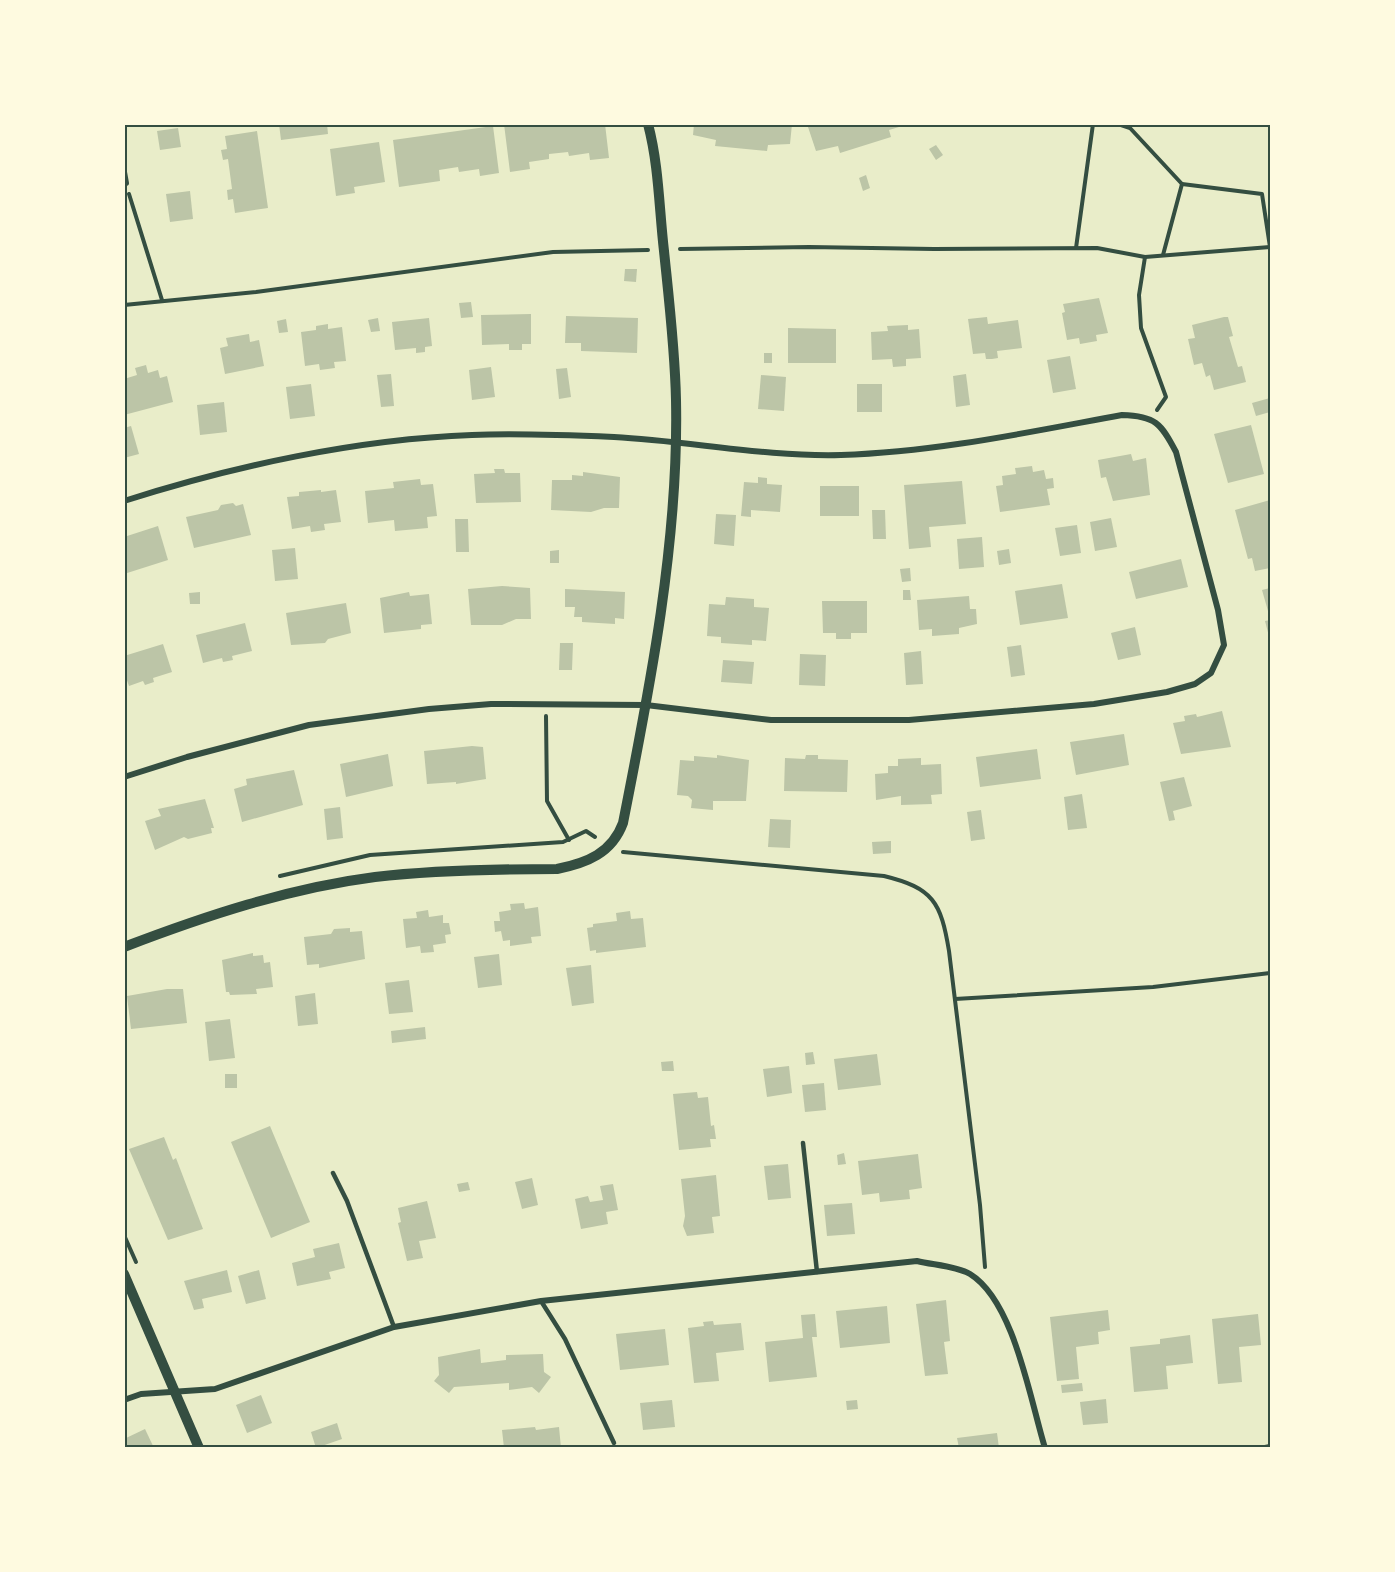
<svg xmlns="http://www.w3.org/2000/svg" width="1395" height="1572" viewBox="0 0 1395 1572" font-family="Barlow,sans-serif">
  <style>
    .building { fill: #bcc5a7 }
    .lines { fill: none; stroke-linecap: round; stroke-linejoin: round }
    .path { stroke: #344e41; stroke-width: 4 }
    .service { stroke: #344e41; stroke-width: 4.5 }
    .minor { stroke: #344e41; stroke-width: 6 }
    .tertiary { stroke: #344e41; stroke-width: 10 }
    .neatline { fill: none; stroke: #344e41; stroke-width: 2 }
  </style>
  <rect width="100%" height="100%" fill="#e9edc9"/>
  <!-- building -->
  <g class="building">
    <path d="M279,124H327L328,134L281,140Z"/>
    <path d="M504,124H605L609,158L590,160L589,153L569,156L568,152L549,154V159L529,162L530,169L510,172Z"/>
    <path d="M694,124H792L790,144L768,145L767,151L715,146L716,140L693,135Z"/>
    <path d="M807,124H899V127L889,130L891,137L840,153L838,146L816,151Z"/>
    <path d="M493,126L499,173L480,176L479,169L459,172L458,167L439,170L440,181L399,187L393,140Z"/>
    <path d="M178,128L181,147L160,150L157,131Z"/>
    <path d="M257,131L268,208L235,213L233,199L228,200L227,190L232,189L228,159L223,160L221,150L227,149L225,136Z"/>
    <path d="M379,142L385,182L354,187L355,193L336,196L330,149Z"/>
    <path d="M936,145L943,155L936,160L929,149Z"/>
    <path d="M866,175L870,188L863,191L859,178Z"/>
    <path d="M190,191L193,219L170,222L166,194Z"/>
    <path d="M625,269H637L636,282L624,281Z"/>
    <path d="M1099,298L1108,333L1096,335L1097,341L1080,344L1079,338L1067,340L1062,313L1065,312L1063,304Z"/>
    <path d="M471,302L473,317L461,318L459,303Z"/>
    <path d="M531,314V344H522V350H509V344L482,345L481,315Z"/>
    <path d="M566,316L638,318L637,353L581,351V343H565Z"/>
    <path d="M987,317L988,324L1018,320L1022,348L997,351L998,358L992,359H986L985,353L973,354L968,319Z"/>
    <path d="M1224,317H1228L1233,336L1229,337L1238,367L1242,366L1246,382L1214,390L1210,375L1206,377L1202,363L1194,365L1188,339L1195,338L1192,325Z"/>
    <path d="M378,318L380,331L371,332L368,320Z"/>
    <path d="M429,318L432,346L425,347V352L416,353V348L395,350L392,322Z"/>
    <path d="M286,319L288,332L279,333L277,321Z"/>
    <path d="M328,324V329L342,327L346,361L334,362L335,368L320,370L319,364L305,366L301,332L316,330V326Z"/>
    <path d="M908,325V330L919,329L921,358L906,359V366L893,367L892,359L872,360L871,332L888,331L887,326Z"/>
    <path d="M788,328L836,329V363H788Z"/>
    <path d="M249,334L250,342L259,340L264,366L225,374L220,348L228,346L226,338Z"/>
    <rect x="764" y="353" width="8" height="10"/>
    <path d="M1070,356L1076,389L1053,393L1047,360Z"/>
    <path d="M146,365L148,373L158,370L160,378L167,376L173,402L124,415V379L137,375L135,368Z"/>
    <path d="M491,367L495,397L472,400L469,370Z"/>
    <path d="M567,368L571,397L559,399L556,369Z"/>
    <path d="M391,374L394,406L381,407L377,375Z"/>
    <path d="M966,374L970,405L956,407L953,376Z"/>
    <path d="M761,375L786,377L784,411L758,409Z"/>
    <path d="M311,384L315,416L290,419L286,387Z"/>
    <rect x="857" y="384" width="25" height="28"/>
    <path d="M1270,398V412L1256,416L1252,403Z"/>
    <path d="M224,402L227,432L200,435L197,405Z"/>
    <path d="M1251,425L1264,474L1228,483L1214,434Z"/>
    <path d="M131,426L139,454L124,458V428Z"/>
    <path d="M1131,454L1133,461L1146,458L1150,495L1113,501L1106,477L1101,478L1098,460Z"/>
    <path d="M1032,466L1033,472L1044,470L1046,479L1053,478L1054,488L1047,489L1050,505L1000,512L996,486L1003,485L1002,476L1016,474L1015,468Z"/>
    <path d="M494,469H504L505,473H520L521,502L476,503L474,474L495,473Z"/>
    <path d="M583,472L620,477L619,508H604L591,512L551,510L552,480H572V475L583,476Z"/>
    <path d="M758,477L767,478V484L782,485L780,512L751,510V517L741,516L744,482L758,483Z"/>
    <path d="M420,479L421,485L433,484L437,516L427,517L428,528L395,531L394,520L368,523L365,491L394,488L393,482Z"/>
    <path d="M962,481L966,524L929,527L931,547L909,549L904,485Z"/>
    <rect x="820" y="486" width="39" height="30"/>
    <path d="M321,490V492L336,490L341,522L324,524L325,530L311,532L310,526L292,529L287,497L299,496V492Z"/>
    <path d="M1270,500V568L1255,571L1252,558L1248,559L1235,510Z"/>
    <path d="M233,503L236,506L243,504L251,535L194,548L186,517L218,510L221,505Z"/>
    <path d="M872,510H885L886,539H873Z"/>
    <path d="M716,514L736,515L734,546L714,544Z"/>
    <path d="M1111,518L1117,547L1095,551L1090,522Z"/>
    <path d="M455,519H468L469,552H456Z"/>
    <path d="M1077,525L1081,553L1060,556L1055,528Z"/>
    <path d="M158,526L168,560L124,574V537Z"/>
    <path d="M982,537L984,567L959,569L957,539Z"/>
    <path d="M295,548L298,579L275,581L272,550Z"/>
    <path d="M1009,549L1011,563L999,565L997,551Z"/>
    <path d="M559,550V563H550V551Z"/>
    <path d="M1181,559L1188,587L1136,599L1129,572Z"/>
    <path d="M910,568L911,581L902,582L900,569Z"/>
    <path d="M1062,584L1068,618L1020,625L1015,591Z"/>
    <path d="M502,586L530,588L531,619H516L502,625H471L468,589Z"/>
    <path d="M1270,588V618L1262,590Z"/>
    <path d="M565,589L625,592L624,619L615,618V624L582,622V617H574L575,607H565Z"/>
    <path d="M903,590H910L911,600H903Z"/>
    <path d="M200,592V604H190L189,593Z"/>
    <path d="M409,592L410,596L429,594L432,624L421,625V629L384,633L380,598Z"/>
    <path d="M969,596L970,609H976L977,624L959,628V634L932,636V629L919,630L917,600Z"/>
    <path d="M726,597L754,599V607L769,608L766,641L752,640V645L721,643V637L707,636L709,604L725,605Z"/>
    <path d="M822,601H867V633H851V639H836V633H823Z"/>
    <path d="M346,603L351,633L328,639L325,643L291,645L286,613Z"/>
    <path d="M1270,620V640L1265,621Z"/>
    <path d="M245,623L252,651L232,656L233,660L223,662L222,658L203,663L196,635Z"/>
    <path d="M1135,627L1141,655L1118,660L1111,633Z"/>
    <path d="M560,643H573L572,670H559Z"/>
    <path d="M163,644L172,672L153,678L154,682L145,685L143,681L129,686L124,672V656Z"/>
    <path d="M1021,645L1025,675L1011,677L1007,647Z"/>
    <path d="M921,651L923,684L906,685L904,653Z"/>
    <path d="M800,654L826,655L825,686L799,685Z"/>
    <path d="M723,660L754,662L752,684L721,682Z"/>
    <path d="M1222,711L1231,747L1181,754L1173,723L1185,721L1184,716L1196,714L1197,717Z"/>
    <path d="M1124,734L1129,765L1076,775L1070,742Z"/>
    <path d="M472,746L483,747L486,779L456,784V782L427,784L424,751Z"/>
    <path d="M1037,749L1041,779L980,787L976,757Z"/>
    <path d="M388,754L393,786L346,797L340,764Z"/>
    <path d="M717,755L749,760L746,801H713V810L691,808L692,800L688,796L677,795L680,760L694,761V756L717,758Z"/>
    <path d="M806,755H818V759L848,760L847,792L784,791L785,758L805,759Z"/>
    <path d="M921,758V765L941,764L942,794L931,795L932,804L901,805V796L876,800L875,774L888,773V766H898V759Z"/>
    <path d="M294,770L303,805L242,822L234,789L247,785L246,779Z"/>
    <path d="M1184,777L1192,806L1173,811L1175,820L1169,821L1160,782Z"/>
    <path d="M1082,794L1087,828L1068,830L1064,797Z"/>
    <path d="M205,799L214,828H211L212,833L188,839L184,837L155,850L145,821L161,816L158,809Z"/>
    <path d="M340,807L343,838L327,840L324,809Z"/>
    <path d="M981,810L985,839L971,841L967,812Z"/>
    <path d="M770,819L791,820L790,848L768,847Z"/>
    <path d="M891,841V853L873,854L872,842Z"/>
    <path d="M524,903L525,909L538,907L541,936L531,937L532,943L510,946V940L503,941L501,931L495,932L494,921H500L499,912L511,910L510,904Z"/>
    <path d="M428,910L429,917L443,915V923H449L451,934L445,935L446,943L433,945L434,952L421,953L420,946L406,948L403,919L417,918L416,912Z"/>
    <path d="M630,911L631,919L643,918L646,947L596,953V950L590,951L587,928L593,927V924L617,921L616,913Z"/>
    <path d="M350,928V932L362,931L365,959L319,968V964L307,965L304,937L331,934L334,929Z"/>
    <path d="M253,953V956L263,955L264,963L270,962L273,987L256,989L257,994L230,995L229,992H226L222,960Z"/>
    <path d="M499,954L502,985L478,988L474,957Z"/>
    <path d="M591,965L594,1003L572,1006L566,968Z"/>
    <path d="M409,980L413,1012L389,1014L385,983Z"/>
    <path d="M167,989H183L187,1023L131,1029L127,996Z"/>
    <path d="M315,993L318,1024L298,1026L295,996Z"/>
    <path d="M230,1019L235,1058L209,1061L205,1022Z"/>
    <path d="M425,1027L426,1039L392,1043L391,1031Z"/>
    <path d="M813,1052L815,1064L806,1065L805,1053Z"/>
    <path d="M877,1054L881,1085L838,1090L834,1059Z"/>
    <path d="M673,1061L674,1071H662L661,1062Z"/>
    <path d="M789,1066L792,1093L767,1097L763,1069Z"/>
    <rect x="225" y="1074" width="12" height="14"/>
    <path d="M824,1083L826,1110L805,1112L802,1085Z"/>
    <path d="M697,1092L698,1098L708,1097L711,1126L714,1125L716,1139H710L711,1147L679,1150L673,1094Z"/>
    <path d="M270,1126L310,1222L271,1238L231,1142Z"/>
    <path d="M164,1137L173,1160L176,1158L203,1229L168,1240L129,1149Z"/>
    <path d="M844,1153L846,1164L838,1165L837,1155Z"/>
    <path d="M918,1154L922,1188L909,1190L910,1199L880,1202L879,1193L862,1195L858,1161Z"/>
    <path d="M788,1164L791,1198L768,1200L764,1166Z"/>
    <path d="M716,1175L720,1216L712,1217L714,1233L687,1236L683,1226L685,1216L681,1179Z"/>
    <path d="M532,1178L538,1205L522,1209L515,1182Z"/>
    <path d="M468,1182L470,1190L459,1192L457,1184Z"/>
    <path d="M613,1184L618,1210L606,1212L608,1224L581,1229L575,1199L588,1196L590,1202L603,1200L600,1186Z"/>
    <path d="M427,1201L436,1238L419,1241L423,1258L407,1261L398,1223L401,1222L398,1208Z"/>
    <path d="M852,1203L855,1234L827,1236L824,1205Z"/>
    <path d="M339,1243L345,1268L329,1272L331,1279L297,1286L292,1263L315,1257L313,1249Z"/>
    <path d="M227,1270L232,1292L202,1299L204,1308L194,1310L184,1281Z"/>
    <path d="M259,1270L266,1299L246,1304L238,1276Z"/>
    <path d="M946,1300L950,1341L944,1342L948,1374L925,1376L916,1304Z"/>
    <path d="M887,1306L890,1343L840,1348L836,1311Z"/>
    <path d="M1108,1310L1110,1330L1098,1332L1099,1344L1076,1347L1079,1379L1057,1381L1050,1317Z"/>
    <path d="M815,1314L817,1337H812L817,1377L769,1382L765,1342L803,1338L801,1315Z"/>
    <path d="M1258,1314L1261,1345L1239,1347L1242,1382L1218,1384L1212,1319Z"/>
    <path d="M713,1321L714,1325L741,1323L744,1350L716,1353L719,1381L694,1383L688,1328L704,1326L703,1322Z"/>
    <path d="M665,1329L669,1365L620,1370L616,1334Z"/>
    <path d="M1190,1335L1193,1363L1166,1366L1168,1389L1134,1392L1130,1347L1160,1344V1339Z"/>
    <path d="M480,1349L481,1363L506,1360V1355L543,1354L544,1372L551,1377L539,1393L532,1387L509,1390V1383L454,1387L449,1393L434,1381L439,1375L438,1357Z"/>
    <path d="M1082,1383L1083,1391L1062,1393L1061,1385Z"/>
    <path d="M261,1395L272,1423L247,1433L236,1405Z"/>
    <path d="M1106,1399L1108,1423L1083,1425L1080,1402Z"/>
    <path d="M672,1400L675,1427L643,1430L640,1403Z"/>
    <path d="M857,1400L858,1409L847,1410L846,1401Z"/>
    <path d="M337,1423L342,1439L316,1448L311,1432Z"/>
    <path d="M535,1427L536,1430L559,1427L561,1448H504L502,1430Z"/>
    <path d="M145,1429L154,1448H124V1439Z"/>
    <path d="M997,1433L999,1448H959L957,1438Z"/>
  </g>
  <g class="lines">
    <!-- path -->
    <g class="path">
      <path d="M1118,124L1130,128L1182,184"/>
      <path d="M129,194L162,300"/>
      <path d="M1076,248L1093,124"/>
      <path d="M680,249L809,247L934,249L1097,248L1145,257L1270,247"/>
      <path d="M1163,255L1182,184L1262,194L1270,247"/>
      <path d="M1145,257L1139,295L1141,328L1166,397L1157,410"/>
      <path d="M124,305L256,292L553,252L648,250"/>
      <path d="M546,716L547,801L569,840"/>
      <path d="M623,852L884,876C933,888 941,902 949,951L980,1205L985,1267"/>
      <path d="M280,876L370,855L563,842L586,831L595,837"/>
      <path d="M955,999L1153,987L1270,973"/>
      <path d="M124,1235L136,1262"/>
    </g>
    <!-- service -->
    <g class="service">
      <path d="M803,1143L817,1272"/>
      <path d="M333,1173L347,1201L394,1327"/>
      <path d="M541,1301L565,1339L614,1443"/>
    </g>
    <!-- minor -->
    <g class="minor">
      <path d="M124,172L126,183"/>
      <path d="M124,501C233,466 358,439 472,435C519,433 567,435 614,437C690,441 765,457 841,455C937,452 1029,432 1122,415C1155,416 1161,423 1176,452L1218,610L1224,645L1211,673L1195,684L1167,692L1094,704L909,720H771L646,705L491,704L429,709L309,725L187,757L124,777"/>
      <path d="M124,1400L141,1394L215,1389L394,1327L541,1301L917,1261C933,1265 956,1266 970,1274C1014,1301 1030,1399 1045,1448"/>
      <path d="M1265,1448L1270,1447"/>
    </g>
    <!-- tertiary -->
    <g class="tertiary">
      <path d="M124,947C205,916 289,888 375,877C435,870 497,869 557,869C587,863 612,853 623,823C650,687 679,540 676,400C675,350 669,300 664,251C659,208 659,166 648,124"/>
      <path d="M124,1274L199,1448"/>
    </g>
  </g>
  <!-- border -->
  <rect width="1395" height="1572" fill="none" stroke="#fefae0" stroke-width="252"/>
  <rect x="126" y="126" width="1143" height="1320" class="neatline"/>
</svg>
